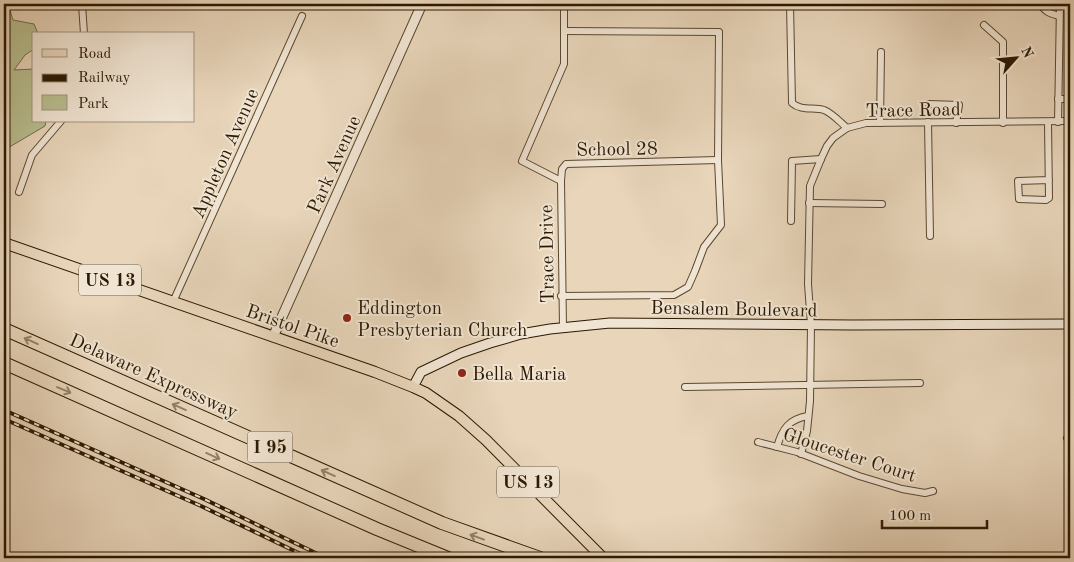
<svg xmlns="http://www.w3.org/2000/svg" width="1074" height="562" viewBox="0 0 1074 562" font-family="'Old Standard TT',serif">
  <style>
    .green { fill: #b8bd8e; stroke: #726b48 }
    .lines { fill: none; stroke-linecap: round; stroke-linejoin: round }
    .minor-casing { stroke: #5a4830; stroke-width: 8 }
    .tertiary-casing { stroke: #5a4830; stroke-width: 11 }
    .secondary-casing { stroke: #2b1902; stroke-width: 11 }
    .primary-casing { stroke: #2b1902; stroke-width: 12 }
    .motorway-casing { stroke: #2b1902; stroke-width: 14 }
    .minor { stroke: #f0e4d2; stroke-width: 6 }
    .tertiary { stroke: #f0e4d2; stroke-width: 9 }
    .secondary { stroke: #f0e4d2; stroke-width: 9 }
    .primary { stroke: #e8d5ba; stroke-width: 10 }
    .motorway { stroke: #e8d5ba; stroke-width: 12 }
    .rail-casing { stroke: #2b1902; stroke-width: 4 }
    .rail { stroke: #f0e4d2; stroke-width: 2; stroke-dasharray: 5.5; stroke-linecap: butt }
    .oneway { stroke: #938067 }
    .poi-dot { fill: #8f2418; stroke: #f0e4d2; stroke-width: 2 }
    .labels { text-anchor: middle; stroke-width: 4; stroke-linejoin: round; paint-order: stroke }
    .shield { fill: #f0e4d2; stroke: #665640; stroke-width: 1 }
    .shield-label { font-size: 18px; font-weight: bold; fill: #2b1902 }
    .street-label { font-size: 19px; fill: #2b1902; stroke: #f0e4d2 }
    .poi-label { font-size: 19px; fill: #2b1902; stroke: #f0e4d2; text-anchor: start }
  </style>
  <rect width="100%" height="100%" fill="#e8d5ba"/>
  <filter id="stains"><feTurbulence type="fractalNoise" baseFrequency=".004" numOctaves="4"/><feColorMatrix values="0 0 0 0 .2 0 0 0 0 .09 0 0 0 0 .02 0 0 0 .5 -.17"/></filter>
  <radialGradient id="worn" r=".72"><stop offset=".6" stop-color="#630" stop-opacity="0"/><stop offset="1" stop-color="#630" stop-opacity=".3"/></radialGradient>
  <!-- green -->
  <path class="green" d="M4,4H8L13,20L34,24L38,34H34V49L25,55L14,70L34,69V121H46L45,126L6,149H4Z"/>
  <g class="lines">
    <defs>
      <g id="minor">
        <path d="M82,4L84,34"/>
        <path d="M564,4V64L522,161L561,181L562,169L566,164L718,160"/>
        <path d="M790,4L792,103C801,111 813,107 824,110C832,113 840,122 847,128"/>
        <path d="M1042,4C1043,12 1052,14 1059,16"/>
        <path d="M1059,8H1070"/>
        <path d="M984,25L1003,42V123"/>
        <path d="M1058,99H1070"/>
        <path d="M929,104L959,105L956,123"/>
        <path d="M928,122L930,236"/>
        <path d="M1048,122L1049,198L1046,200L1019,199L1018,181L1049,180"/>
        <path d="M1058,122L1060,4"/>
        <path d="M880,123L881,52"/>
        <path d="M561,181L563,327"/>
        <path d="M19,192L32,155L61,121"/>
        <path d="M809,203L882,204"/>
        <path d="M791,221L792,161L821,159"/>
        <path d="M561,296L674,295L688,287L695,271L704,247L721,225L718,160L719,32L564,31"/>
        <path d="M173,302L302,16"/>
        <path d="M685,387L920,383"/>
        <path d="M1067,438L1070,436"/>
        <path d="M758,442L797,452L859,476L902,489L925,493L933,491"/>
        <path d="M777,447C782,429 789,419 808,416"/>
        <path d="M801,454L807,431L810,401L811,325L808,284L810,186L821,159L827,146L833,138L847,128L866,123L1070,121"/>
      </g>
      <path id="tertiary" d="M273,337L422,4"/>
      <path id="secondary" d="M413,387L421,372L461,353L490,343L521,334L550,329L610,323L853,325L1070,324"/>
      <path id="primary" d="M4,243L375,372L413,387L426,393L459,416L486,440L603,558"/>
      <g id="motorway">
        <path d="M4,329L442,523L540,558"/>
        <path d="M4,363L377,529L448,558"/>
      </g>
    </defs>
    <!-- minor casing -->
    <use href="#minor" class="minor-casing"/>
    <!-- tertiary casing -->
    <use href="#tertiary" class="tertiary-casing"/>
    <!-- secondary casing -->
    <use href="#secondary" class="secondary-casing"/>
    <!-- primary casing -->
    <use href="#primary" class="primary-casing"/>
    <!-- motorway casing -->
    <use href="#motorway" class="motorway-casing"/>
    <!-- minor -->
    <use href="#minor" class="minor"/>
    <!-- tertiary -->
    <use href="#tertiary" class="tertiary"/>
    <!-- secondary -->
    <use href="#secondary" class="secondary"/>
    <!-- primary -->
    <use href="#primary" class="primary"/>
    <!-- motorway -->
    <use href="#motorway" class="motorway"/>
    <defs>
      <g id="rail">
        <path d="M4,410L204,499L326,558"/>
        <path d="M4,419L201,506L309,558"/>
      </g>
    </defs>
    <!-- rail casing -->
    <use href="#rail" class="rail-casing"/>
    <!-- rail -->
    <use href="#rail" class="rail"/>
  </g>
  <!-- one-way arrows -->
  <defs><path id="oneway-shaft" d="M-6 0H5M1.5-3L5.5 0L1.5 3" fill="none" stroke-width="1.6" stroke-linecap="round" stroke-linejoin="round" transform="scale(1.25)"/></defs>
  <g class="oneway">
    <use href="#oneway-shaft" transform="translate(31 341) rotate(-156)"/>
    <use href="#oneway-shaft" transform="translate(64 390) rotate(23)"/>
    <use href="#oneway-shaft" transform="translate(179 407) rotate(-156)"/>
    <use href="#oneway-shaft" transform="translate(213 456) rotate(24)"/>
    <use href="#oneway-shaft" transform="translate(328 473) rotate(-156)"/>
    <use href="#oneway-shaft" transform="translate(477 537) rotate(-160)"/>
  </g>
  <!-- markers -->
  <g class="poi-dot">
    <circle cx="347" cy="318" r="5"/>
    <circle cx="462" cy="373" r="5"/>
  </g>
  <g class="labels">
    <!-- shield labels -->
    <g class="shield">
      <rect x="79" y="264.5" width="62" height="31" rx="4"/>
      <rect x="247.5" y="431.5" width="45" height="31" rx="4"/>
      <rect x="497" y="466.5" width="62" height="31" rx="4"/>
    </g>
    <g class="shield-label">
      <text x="110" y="286">US 13</text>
      <text x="270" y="453">I 95</text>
      <text x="528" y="488">US 13</text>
    </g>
    <!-- street labels -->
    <g class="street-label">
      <text transform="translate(913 109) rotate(-1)" y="7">Trace Road</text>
      <text transform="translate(617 148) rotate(-1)" y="7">School 28</text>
      <text transform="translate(224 153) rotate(-66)" y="7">Appleton Avenue</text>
      <text transform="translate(333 164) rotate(-66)" y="7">Park Avenue</text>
      <text transform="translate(546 254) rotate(-91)" y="7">Trace Drive</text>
      <text transform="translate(734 308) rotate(1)" y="7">Bensalem Boulevard</text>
      <text transform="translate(293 325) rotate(19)" y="7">Bristol Pike</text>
      <text transform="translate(154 375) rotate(24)" y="7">Delaware Expressway</text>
      <text transform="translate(850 454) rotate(18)" y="7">Gloucester Court</text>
    </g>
    <!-- poi labels -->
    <g class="poi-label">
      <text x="357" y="314">Eddington<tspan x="357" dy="22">Presbyterian Church</tspan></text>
      <text x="472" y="380">Bella Maria</text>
    </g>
  </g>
  <!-- margin -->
  <rect width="1074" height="562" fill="none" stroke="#e8d5ba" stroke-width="20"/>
  <rect x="5" y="5" width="1064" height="552" fill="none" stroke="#2b1902" stroke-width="2.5"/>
  <rect x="10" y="10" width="1054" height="542" fill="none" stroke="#2b1902"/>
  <!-- legend -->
  <rect x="32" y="32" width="162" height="90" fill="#f0e4d2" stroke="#a1937f"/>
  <rect x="42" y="49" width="25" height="8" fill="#e8d5ba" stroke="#a1937f"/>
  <text x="78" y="58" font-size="15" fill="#2b1902">Road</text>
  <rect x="42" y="74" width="25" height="8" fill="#2b1902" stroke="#a1937f"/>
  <text x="78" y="82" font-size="15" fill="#2b1902">Railway</text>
  <rect x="42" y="95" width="25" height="15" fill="#b8bd8e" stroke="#a1937f"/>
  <text x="78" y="108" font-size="15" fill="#2b1902">Park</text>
  <!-- north arrow -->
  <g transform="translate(1016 58) rotate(63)" stroke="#f0e4d2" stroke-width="4" paint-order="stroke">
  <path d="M0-4L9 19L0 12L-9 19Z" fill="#2b1902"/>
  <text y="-8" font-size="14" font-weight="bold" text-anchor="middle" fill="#2b1902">N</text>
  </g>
  <!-- scale -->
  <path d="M882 520v8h105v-8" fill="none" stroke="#2b1902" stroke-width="2.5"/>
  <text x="889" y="520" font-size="15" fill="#2b1902" stroke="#f0e4d2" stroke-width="4" paint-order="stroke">100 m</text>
  <rect width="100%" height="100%" filter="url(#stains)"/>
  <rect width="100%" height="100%" fill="url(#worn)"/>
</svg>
